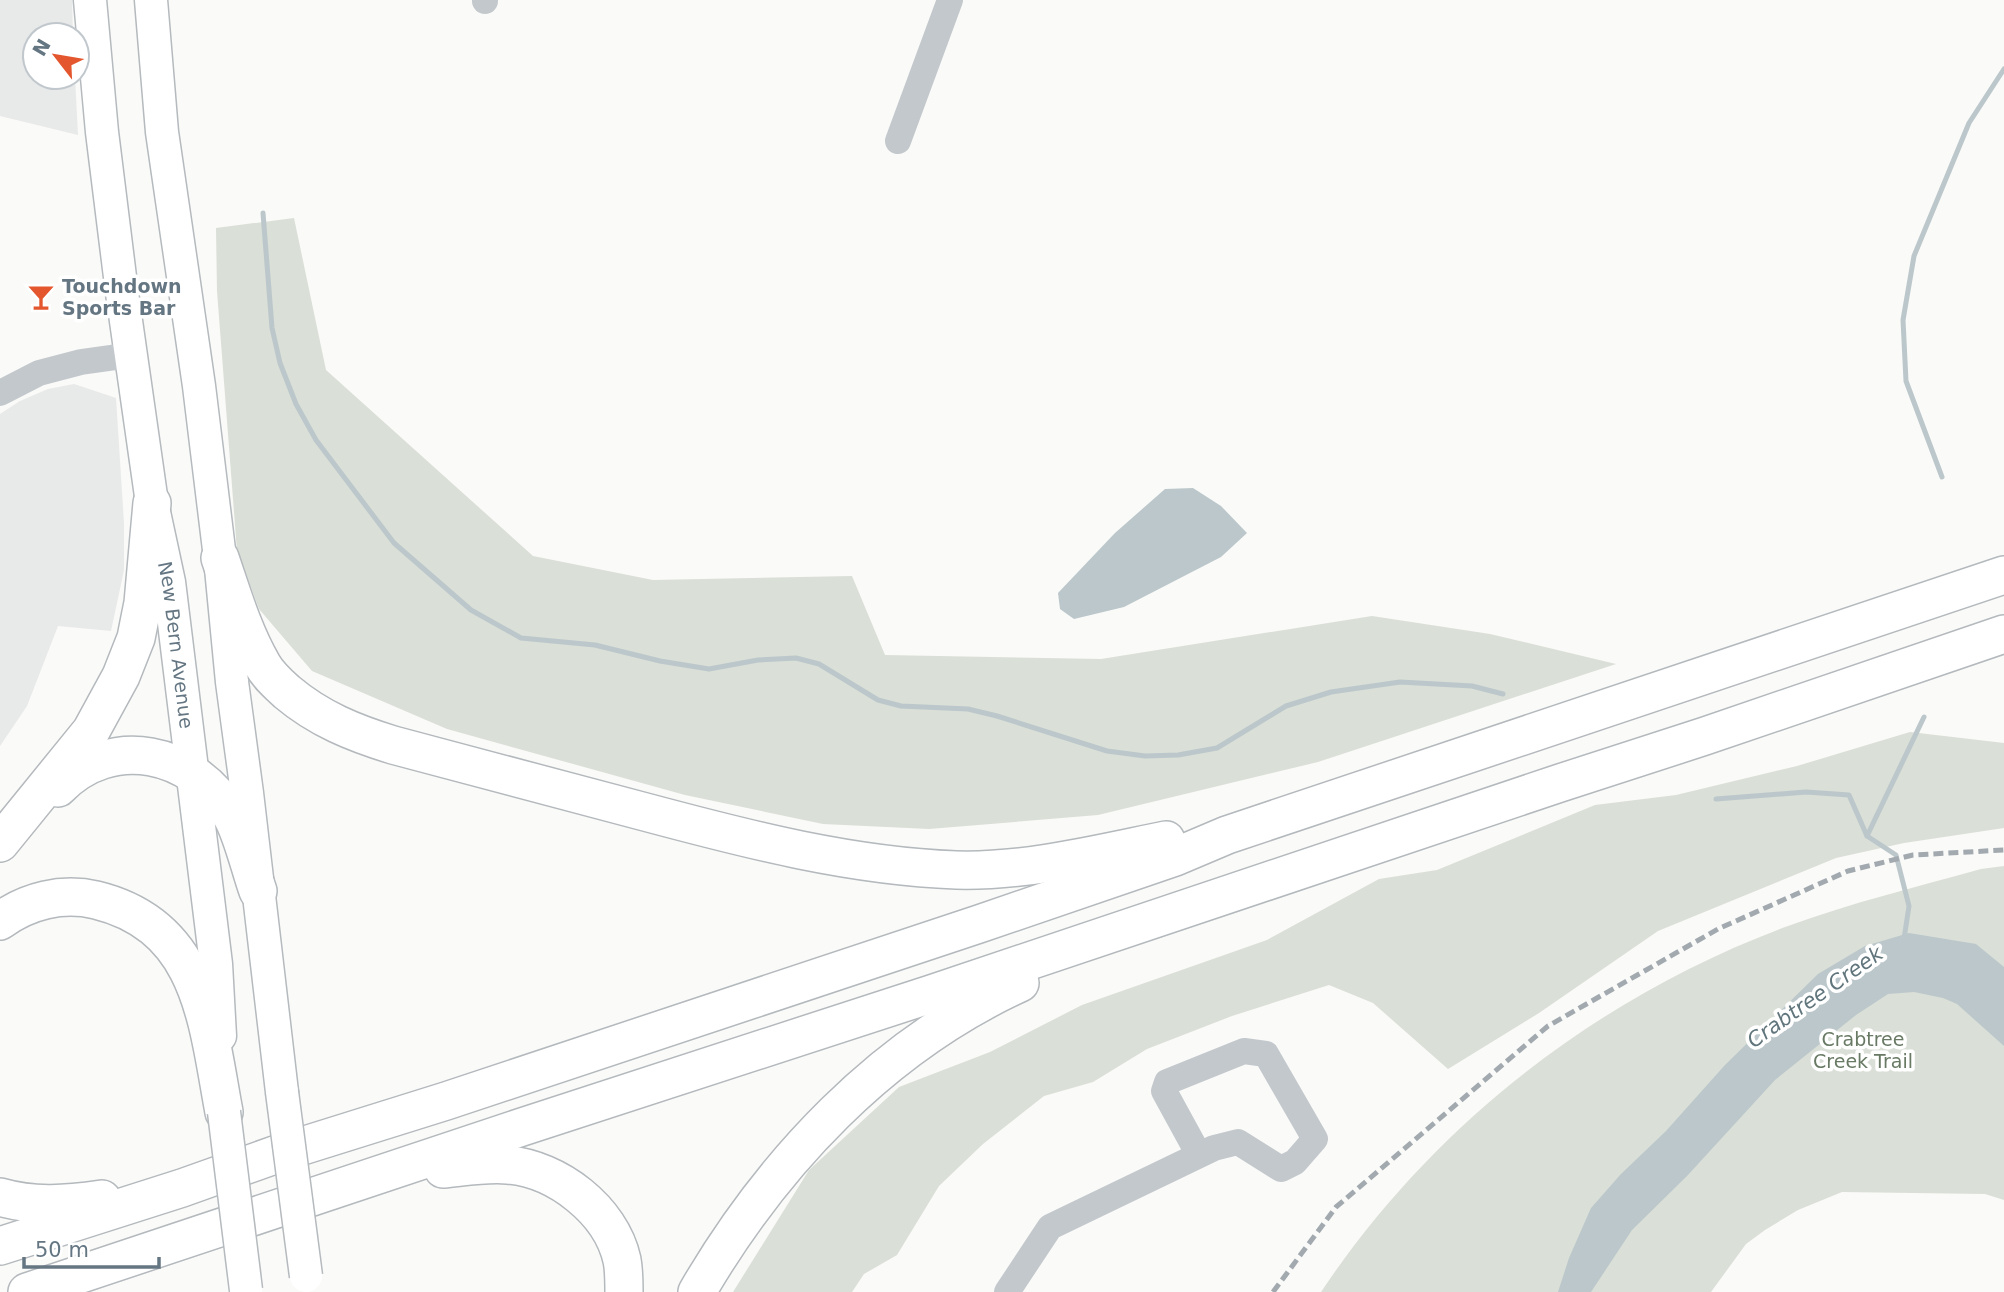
<svg xmlns="http://www.w3.org/2000/svg" width="2004" height="1292" viewBox="0 0 2004 1292" font-family="'DejaVu Sans',sans-serif">
  <style>
    .built { fill: #e8e9e9 }
    .green { fill: #dadfd7 }
    .water { fill: #bbc7cb }
    .lines { fill: none; stroke-linecap: round; stroke-linejoin: round }
    .stream { stroke: #bbc7cb; stroke-width: 5 }
    .major-casing { stroke: #b5babe; stroke-width: 35 }
    .highway-casing { stroke: #b4b9bd; stroke-width: 40 }
    .minor { stroke: #c3c8cc; stroke-width: 26 }
    .major { stroke: #fff; stroke-width: 32 }
    .highway { stroke: #fff; stroke-width: 37 }
    .rail { stroke: #a2aab0; stroke-width: 5; stroke-dasharray: 10 5; stroke-linecap: butt }
    .major-bridge-casing { stroke: #b5babe; stroke-width: 35; stroke-linecap: butt }
    .major-bridge { stroke: #fff; stroke-width: 32 }
    .labels { text-anchor: middle; stroke-width: 7; stroke-linejoin: round; paint-order: stroke }
    .poi-label { font-size: 19px; font-weight: bold; fill: #657683; stroke: #fff; text-anchor: start }
    .street-label { font-size: 19px; fill: #657683; stroke: #fff }
    .park-label { font-size: 19px; fill: #687a64; stroke: #fff }
    .water-label { font-size: 21px; font-style: italic; fill: #60757c; stroke: #fff }
  </style>
  <rect width="100%" height="100%" fill="#fafaf8"/>
  <!-- built -->
  <g class="built">
    <path d="M0,0H72L73,35H35V77H75L78,135L0,116Z"/>
    <path d="M74,384L116,398L124,523V570L111,631L58,626L27,706L0,746V414L20,401L48,389Z"/>
  </g>
  <!-- green -->
  <g class="green">
    <path d="M294,218L326,370L533,556L653,580L852,576L885,655L1101,659L1372,616L1490,634L1616,664L1318,762L1098,815L929,829L823,824L685,795L447,729L312,671L259,609L237,551L217,291L216,228Z"/>
    <path d="M1910,732L2004,743V828L1904,843L1836,858L1658,931L1539,1013L1448,1069L1373,1003L1329,985L1232,1016L1147,1049L1093,1082L1044,1096L983,1144L939,1186L897,1255L864,1274L852,1292H733L809,1170L899,1087L990,1052L1082,1005L1267,940L1379,879L1437,870L1595,805L1676,795L1797,766Z"/>
    <path d="M2004,866V1200L1985,1194L1842,1192L1798,1210L1765,1230L1746,1244L1711,1292H1321C1433,1124 1599,996 1788,926C1851,903 1916,887 1981,869Z"/>
  </g>
  <!-- water -->
  <g class="water">
    <path d="M1193,488L1221,506L1247,533L1221,557L1124,607L1074,619L1060,609L1058,593L1115,533L1165,489Z"/>
    <path d="M1909,933L1976,944L2004,967V1046L1957,1004L1943,998L1914,992L1888,994L1856,1015L1775,1080L1687,1176L1632,1230L1591,1292H1558L1569,1258L1591,1208L1621,1174L1666,1131L1725,1065L1818,974L1865,946Z"/>
  </g>
  <g class="lines">
    <!-- stream -->
    <g class="stream">
      <path d="M263,213L272,328L280,363L296,404L316,440L394,543L471,610L521,638L595,645L660,661L709,669L758,660L796,658L819,664L878,700L901,706L968,709L997,716L1107,751L1145,756L1178,755L1217,748L1286,706L1331,692L1400,682L1472,686L1503,694"/>
      <path d="M1942,477L1906,381L1903,320L1914,256L1969,123L2004,69"/>
      <path d="M1716,799L1806,792L1849,795L1867,836L1896,855L1909,906L1904,939"/>
      <path d="M1867,836L1924,717"/>
    </g>
    <defs>
      <g id="major">
        <path id="s1" d="M90,0L102,132L122,293L152,503L169,582L216,964L220,1036"/>
        <path d="M151,0L162,132L199,386L220,558L232,682L247,793L282,1092"/>
      </g>
      <g id="highway">
        <path d="M220,558C232,593 243,631 262,664C268,675 278,684 287,692C319,719 354,733 393,745C479,768 564,791 649,813C750,840 851,866 956,870C1026,872 1097,854 1166,840"/>
        <path d="M58,788C111,733 194,751 231,815C242,833 250,869 258,891"/>
        <path d="M0,843L91,731L121,676L136,638L143,603L152,503"/>
        <path d="M0,921C27,901 62,892 96,900C202,926 207,1021 224,1112"/>
        <path d="M443,1169C464,1167 486,1163 508,1165C557,1169 611,1210 622,1260C624,1270 624,1281 624,1292"/>
        <path d="M0,1197C34,1207 67,1204 102,1199"/>
        <path d="M0,1246L182,1188L283,1152L446,1101L979,924L1175,857L1227,835L2004,575"/>
        <path d="M27,1292L522,1127L931,994L1560,783L1705,736L2004,634"/>
        <path d="M697,1292C772,1163 882,1046 1020,983"/>
      </g>
    </defs>
    <!-- major casing -->
    <use href="#major" class="major-casing"/>
    <!-- highway casing -->
    <use href="#highway" class="highway-casing"/>
    <!-- minor -->
    <g class="minor">
      <path d="M485,1V0"/>
      <path d="M898,141L950,0"/>
      <path d="M0,393L39,373L81,362L131,355"/>
      <path d="M1007,1292L1050,1227L1214,1148L1238,1142L1281,1169L1295,1162L1315,1139L1266,1054L1244,1051L1167,1082L1164,1091L1199,1155"/>
    </g>
    <!-- major -->
    <use href="#major" class="major"/>
    <!-- highway -->
    <use href="#highway" class="highway"/>
    <!-- rail -->
    <path class="rail" d="M1273,1292L1336,1207L1548,1026L1718,929L1848,871L1913,855L2004,850"/>
    <defs>
      <g id="major-bridge">
        <path d="M282,1092L306,1276"/>
        <path d="M224,1112L246,1290"/>
      </g>
    </defs>
    <!-- major-bridge casing -->
    <use href="#major-bridge" class="major-bridge-casing"/>
    <!-- major-bridge -->
    <use href="#major-bridge" class="major-bridge"/>
  </g>
  <!-- icons -->
  <defs>
    <symbol id="bar-bare" viewBox="-9 -9 18 18"><path d="M-6-5H6L.8 .8V4.5H3.5V6h-7V4.5H-.8V.8Z" fill="#e4572e" stroke="#fff" stroke-width="2.5" paint-order="stroke"/></symbol>
  </defs>
  <g fill-rule="evenodd">
    <use href="#bar-bare" x="22" y="278" width="38" height="38"/>
  </g>
  <g class="labels">
    <!-- poi labels -->
    <g class="poi-label">
      <text x="62" y="293">Touchdown<tspan x="62" dy="22">Sports Bar</tspan></text>
    </g>
    <!-- street labels -->
    <g class="street-label">
      <text dy="7" stroke="none"><textPath href="#s1" startOffset="651">New Bern Avenue</textPath></text>
    </g>
    <!-- park labels -->
    <g class="park-label">
      <text x="1863" y="1046">Crabtree<tspan x="1863" dy="22">Creek Trail</tspan></text>
    </g>
    <!-- water labels -->
    <g class="water-label">
      <text transform="translate(1815 997) rotate(-35)" y="7">Crabtree Creek</text>
    </g>
  </g>
  <!-- north arrow -->
  <g transform="translate(56 56) rotate(301)"><circle r="33" fill="#ffffff" stroke="#c1c8cd" stroke-width="2"/>
  <path d="M0-5L12 26L0 18L-12 26Z" fill="#e4572e"/>
  <text y="-10" font-size="19" font-weight="bold" text-anchor="middle" fill="#657683">N</text>
  </g>
  <!-- scale -->
  <path d="M24 1257v10h135v-10" fill="none" stroke="#657683" stroke-width="3.5"/>
  <text x="35" y="1257" font-size="21" fill="#657683" stroke="#ffffff" stroke-width="5" paint-order="stroke">50 m</text>
</svg>
